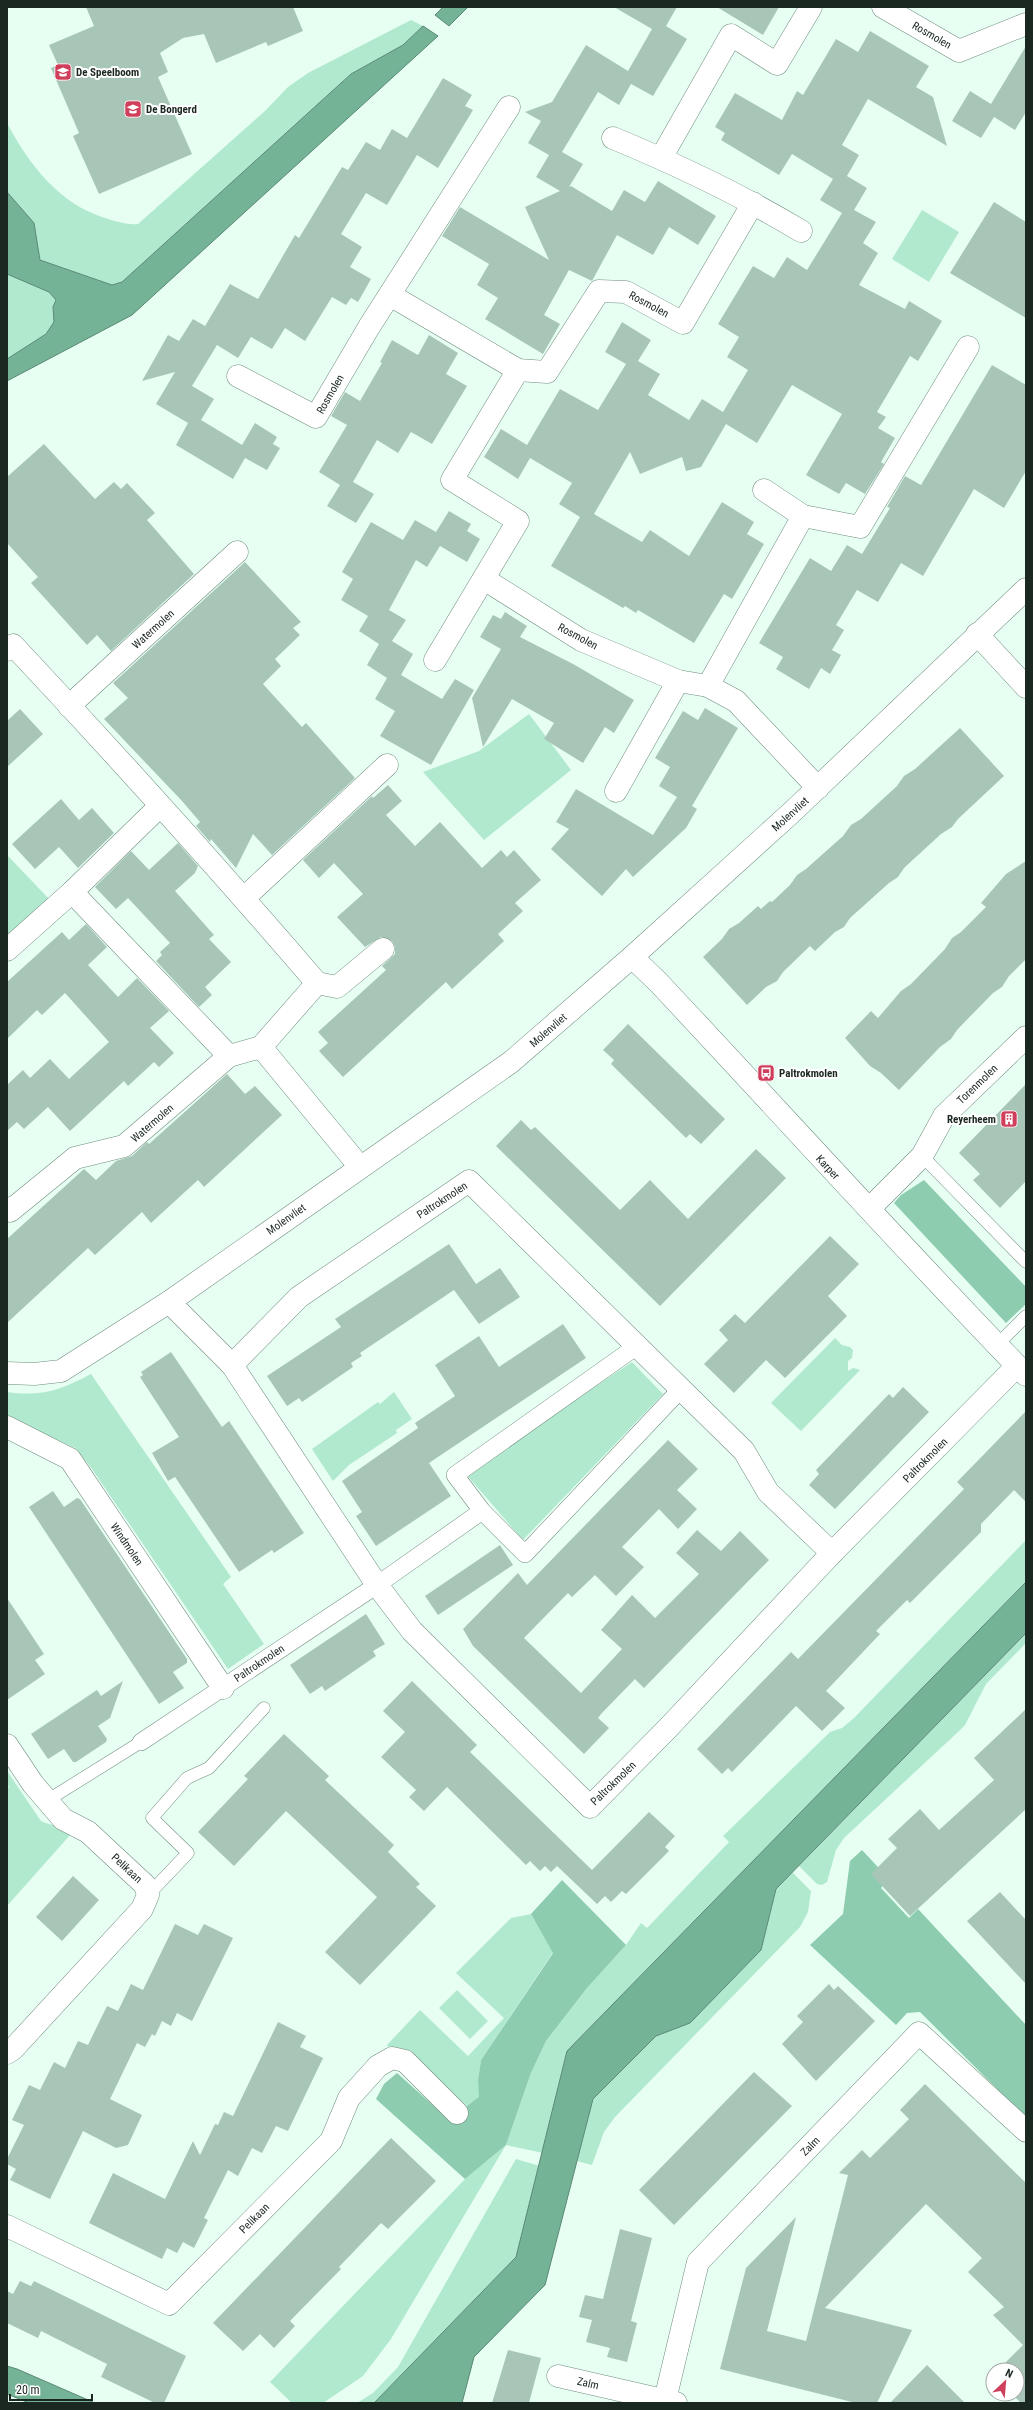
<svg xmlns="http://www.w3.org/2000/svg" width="1033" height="2410" viewBox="0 0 1033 2410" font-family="'Roboto Condensed',sans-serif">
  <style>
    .green { fill: #b1e9ce }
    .forest { fill: #8dccaf }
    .water { fill: #75b397; stroke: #5a8974 }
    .building { fill: #a8c6b7 }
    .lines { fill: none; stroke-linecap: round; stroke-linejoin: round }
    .service-casing { stroke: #708c7e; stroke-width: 13 }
    .pedestrian-casing { stroke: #708c7e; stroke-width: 18 }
    .minor-casing { stroke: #708c7e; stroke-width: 23 }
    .service { stroke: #fff; stroke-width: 12 }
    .pedestrian { stroke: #fff; stroke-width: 17 }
    .minor { stroke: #fff; stroke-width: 22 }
    .labels { text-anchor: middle; stroke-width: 4; stroke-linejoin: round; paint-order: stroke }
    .street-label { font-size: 11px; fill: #1b2721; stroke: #fff }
    .poi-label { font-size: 11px; font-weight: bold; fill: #1b2721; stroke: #fff; text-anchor: start }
  </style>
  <rect width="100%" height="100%" fill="#e7fff3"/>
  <!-- green -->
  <g class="green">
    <path d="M411,20L423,26L403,45L351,74L122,282L112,285L40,260L34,223L7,192V123C30,166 60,205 108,219C119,222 127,225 138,224L265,111L288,87L308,73Z"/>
    <path d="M922,210L959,232L929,282L892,259Z"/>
    <path d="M7,274L50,292L56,300L53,307L55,322L46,334L7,359Z"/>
    <path d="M529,714L571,770L484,840L423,772L479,751Z"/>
    <path d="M7,855L51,901L7,940Z"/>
    <path d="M835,1338L842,1345L850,1347L853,1350L852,1358L848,1361V1371L853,1368L860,1370L801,1431L771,1403Z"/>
    <path d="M632,1362L663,1394L523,1540L465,1473Z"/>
    <path d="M91,1374L231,1577L223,1584L264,1644L228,1669L92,1469L75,1448L7,1416V1392C42,1397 61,1390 91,1374Z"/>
    <path d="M394,1392L412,1419L396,1430L397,1433L349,1465L333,1481L312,1449L378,1402L380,1404Z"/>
    <path d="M1026,1540V1582L567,2051L543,2153L506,2145L391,2339L363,2376L323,2403H292L270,2382L465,2179L506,2145L531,2073L546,2041L587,1988L626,1945L641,1923L647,1928L729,1842L723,1836L830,1732L842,1728L854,1718Z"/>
    <path d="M1026,1633V1643L986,1684L965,1725L958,1732L844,1838L836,1850L827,1882L822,1885L817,1884L799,1866Z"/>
    <path d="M7,1771L41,1821C52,1826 62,1825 71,1834L7,1906V1789L9,1787L7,1784Z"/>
    <path d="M792,1872L811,1891L808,1912L800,1927L615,2117L604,2132L592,2165L577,2161L593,2099L656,2036L690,2023L761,1950L776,1889Z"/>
    <path d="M531,1914L553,1952L481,2060L478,2080L480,2097L467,2106L411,2054L390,2049L387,2045L420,2010L468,2056L504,2018L456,1973L511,1918Z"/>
    <path d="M457,1990L488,2021L470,2039L439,2008Z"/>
    <path d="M516,2159L540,2166L516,2257L374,2403H357L373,2393L398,2367Z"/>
  </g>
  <!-- forest -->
  <g class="forest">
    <path d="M924,1180L1026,1287V1304L1006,1323L894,1203L901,1195Z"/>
    <path d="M862,1850L889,1879L881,1888L909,1918L918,1909L1026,2025V2118L920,2012L907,2013L896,2025L810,1945L843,1914L850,1861Z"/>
    <path d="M562,1880L626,1945L587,1988L546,2041L531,2073L506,2145L465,2179L376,2099L384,2084L397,2073L454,2124L467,2106L479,2097L478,2080L481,2060L553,1953L531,1914Z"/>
  </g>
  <!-- water -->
  <g class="water">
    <path d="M443,7H468L449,26L435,15Z"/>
    <path d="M423,26L438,36L132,315L7,381V359L46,334L54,322L53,307L56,300L49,292L7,274V192L34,223L40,260L112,285L122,282L351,74L403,45Z"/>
    <path d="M1026,1582V1633L776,1889L761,1950L690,2023L656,2036L593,2099L545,2285L474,2357L462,2403H374L516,2257L567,2051Z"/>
    <path d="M7,2366L17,2369L95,2403H29L7,2394Z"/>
  </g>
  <!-- building -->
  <g class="building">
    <path d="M86,7H293L303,31L268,46L266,42L216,63L204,34L183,38L160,53L168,72L158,77L192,154L99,194L73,136L79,133L51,68L58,65L49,45L94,26Z"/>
    <path d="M614,7H677L666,26L687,39L653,96L631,84L619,105L598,92L562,152L583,164L569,187L571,186L612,211L624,190L645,202L658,181L716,216L698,245L669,227L653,255L617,235L592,281L569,270L544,315L560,324L543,354L485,319L498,298L477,285L489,264L442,236L460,207L549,260L525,207L560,191L536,177L549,155L528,143L541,121L525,112L552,102L586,45L628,71L652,29Z"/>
    <path d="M717,7H779L763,35Z"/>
    <path d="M870,31L929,66L916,87L933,97L947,146L868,99L842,145L859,155L847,176L867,188L854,210L876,222L863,243L878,253L859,285L905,309L909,301L942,321L918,361L910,356L877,412L886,417L878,428L895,438L881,462L884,464L865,494L846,483L839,494L806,475L842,414L792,385L757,443L726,424L701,467L686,471L682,457L640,474L630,452L594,514L642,542L650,530L689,556L722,502L754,522L747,534L764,544L732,599L724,594L694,643L638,610L636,613L625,606L623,608L551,566L580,517L559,504L572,483L530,458L518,479L484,457L501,429L527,445L560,389L598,410L626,364L605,352L622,322L651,340L638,361L660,374L648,395L689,420L702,399L723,412L748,370L727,357L739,337L718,324L753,266L774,278L787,257L807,270L842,213L820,200L833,179L792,154L779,175L721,140L725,133L715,127L735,93L782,120L797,91L803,95L836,39L858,52Z"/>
    <path d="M1026,46V112L1015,130L994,117L981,138L952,121L970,91L991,104Z"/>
    <path d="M443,78L472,95L465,106L473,110L438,168L417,155L387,205L366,193L341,234L362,247L350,267L371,279L358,302L351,298L346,305L332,297L305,341L285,328L272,349L251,337L238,358L217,345L192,386L214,399L201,420L221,432L242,445L255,423L277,437L273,444L280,448L267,470L245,458L233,479L176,445L188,423L156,404L175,372L142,381L168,335L179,341L193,319L205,326L230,284L258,299L295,235L299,238L342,167L348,170L366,142L380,150L392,129L407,138Z"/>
    <path d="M994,202L1026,222V318L950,273Z"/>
    <path d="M429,335L458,353L446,374L467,386L432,444L411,432L398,453L377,440L353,482L374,494L356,523L327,506L340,485L319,472L347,425L331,416L345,392L360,401L382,363L380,362L392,340L418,355Z"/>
    <path d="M992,365L1026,385V471L1004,508L974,489L923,576L901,563L878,602L857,590L836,625L844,630L832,650L841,655L830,674L821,668L809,689L776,669L783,657L759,643L810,558L831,571L847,545L862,554L890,508L887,507L905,476L921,485Z"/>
    <path d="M44,444L95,499L114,482L121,489L127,483L155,513L147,520L194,574L111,651L97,635L87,645L31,583L38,577L7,543V477Z"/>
    <path d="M449,511L471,524L467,531L480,539L467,562L440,546L427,567L416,560L389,610L406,620L392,641L413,654L401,675L442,699L455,679L474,690L431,765L380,736L395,711L375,699L387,678L367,665L379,644L359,631L368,616L341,600L353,579L342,572L371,522L403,540L415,520L436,532Z"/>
    <path d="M245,562L301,622L293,628L300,635L275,659L281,666L263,684L302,727L306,723L355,778L272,855L253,834L236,868L211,839L210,842L196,826L200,822L182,801L104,719L128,698L113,683Z"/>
    <path d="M505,612L527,626L520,637L575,665L634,700L614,733L605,727L583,763L544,739L554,723L512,699L483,747L472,698L501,649L480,637L493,615L501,619Z"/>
    <path d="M705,708L738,728L692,806L697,809L686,828L633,877L626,869L602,896L551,849L569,829L556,822L576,789L653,835L677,797L659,786L670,767L655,758L683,711L698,720Z"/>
    <path d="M20,709L43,734L7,767V721Z"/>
    <path d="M960,728L1004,776L958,819L952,827L941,834L904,868L898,877L889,883L850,918L844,927L835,932L815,951L810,946L783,972L777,981L766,987L747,1005L703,957L722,939L729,929L739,923L758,906L761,909L770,901L772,902L790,885L797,875L806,869L843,836L851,825L861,819L897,786L904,776L915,769Z"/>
    <path d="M388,785L402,801L386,815L415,846L440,822L482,868L501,850L507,857L514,850L541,880L515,903L523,911L498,934L504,941L452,989L446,982L343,1077L319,1051L328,1043L318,1032L386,970L382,966L395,954V947L392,941L381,937L365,947L337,917L363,894L334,863L319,878L303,860L372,796L373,798Z"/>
    <path d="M61,799L79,820L92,808L114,833L78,868L59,847L35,869L12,844Z"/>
    <path d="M178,843L198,866L195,873L175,891L214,935L209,939L231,962L205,987L212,995L199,1007L156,961L162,955L160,952L170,943L128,898L116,909L95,887L131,851L149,870Z"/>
    <path d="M1026,861V959L1009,976L1002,987L993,993L957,1030L951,1039L940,1047L899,1090L881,1073L870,1066L845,1038L871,1011L878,1018L901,991L911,984L945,949L952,938L961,932L986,907L981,903L1006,874Z"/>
    <path d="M86,924L107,947L88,965L118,997L137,978L169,1011L150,1028L174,1053L159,1067L154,1062L128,1086L124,1081L70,1131L48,1107L24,1129L17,1122L7,1131V1085L23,1070L30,1078L50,1059L69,1079L109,1042L65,993L42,1015L37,1010L7,1039V982L62,932L69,940Z"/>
    <path d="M628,1024L725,1119L701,1144L690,1134L686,1138L611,1064L614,1060L603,1050Z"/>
    <path d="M227,1074L245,1094L255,1086L282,1115L204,1187L198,1180L151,1223L142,1212L95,1255L88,1248L7,1323V1239L84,1169L96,1180L116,1161L132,1156L147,1142L149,1144Z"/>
    <path d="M1026,1084V1181L1000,1208L973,1180L980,1174L959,1153Z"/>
    <path d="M521,1120L531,1130L535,1127L620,1210L650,1180L688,1219L756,1149L786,1178L660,1306L496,1146Z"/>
    <path d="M830,1236L859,1264L828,1296L847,1316L785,1378L766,1360L734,1393L704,1364L728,1340L719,1330L735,1314L745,1323Z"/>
    <path d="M449,1244L476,1284L500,1268L520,1297L479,1324L454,1290L360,1353L362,1356L351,1363L353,1367L302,1402L299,1398L287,1406L267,1376L341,1327L335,1319Z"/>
    <path d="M563,1324L586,1358L429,1463L451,1496L376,1546L356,1516L362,1512L342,1481L418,1428L415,1423L455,1396L435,1365L479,1336L499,1367Z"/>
    <path d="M171,1352L222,1427L229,1421L304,1533L274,1553L272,1550L239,1572L175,1477L168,1481L152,1453L179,1437L140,1377L143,1375L141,1372Z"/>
    <path d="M903,1387L929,1412L835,1509L809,1485L819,1474L816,1470L889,1394L893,1398Z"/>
    <path d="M1026,1411V1502L1014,1490L981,1524V1532L910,1603L907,1600L876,1631L880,1634L826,1691L845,1708L822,1731L796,1706L732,1772L728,1768L722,1774L697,1749L791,1652L798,1659L887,1568L964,1489L957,1482Z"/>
    <path d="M668,1440L698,1469L677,1490L697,1509L678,1529L659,1509L622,1547L644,1567L616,1596L595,1575L572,1597L568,1593L524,1638L581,1693L622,1649L601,1630L632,1595L655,1618L699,1574L676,1553L697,1530L721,1551L740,1531L769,1560L644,1688L635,1679L601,1714L598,1718L609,1728L584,1754L473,1646L463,1629L518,1573L527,1585Z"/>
    <path d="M53,1491L64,1507L77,1498L80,1499L187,1659V1663L173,1672L184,1688L159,1704L29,1507Z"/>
    <path d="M500,1545L513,1565L438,1615L425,1596Z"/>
    <path d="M7,1598L44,1654L35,1660L45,1674L7,1700Z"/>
    <path d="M366,1614L385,1644L373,1651L376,1656L325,1691L322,1686L310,1694L290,1665Z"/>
    <path d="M123,1681L110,1718L98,1726L107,1739L106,1742L76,1762H73L64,1749L48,1759L31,1734L97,1690L101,1696Z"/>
    <path d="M412,1681L477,1745L470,1752L592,1870L649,1812L675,1836L665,1847L669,1851L626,1894L622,1891L611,1902L605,1896L597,1904L557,1866L551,1872L545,1866L540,1871L530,1861L526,1865L447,1787L424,1811L409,1797L416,1790L381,1757L405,1732L383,1711Z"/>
    <path d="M1026,1709V1809L910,1916L871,1874L897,1848L888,1839L920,1809L939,1830L994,1780L974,1758Z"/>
    <path d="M284,1734L329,1776L325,1780L394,1845L388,1852L420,1884L416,1887L436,1906L360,1985L325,1952L377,1897L286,1811L234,1866L198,1832L248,1779L244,1776Z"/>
    <path d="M73,1876L99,1900L62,1941L36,1917Z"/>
    <path d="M1000,1892L1026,1920V1984L967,1921Z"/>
    <path d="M175,1924L198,1935L204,1924L233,1938L192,2021L177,2013L171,2026L162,2021L155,2036L152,2034L145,2047L137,2043L110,2099L142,2115L128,2145L116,2148L83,2131L50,2199L10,2180L16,2169L7,2164V2159L24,2125L12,2120L29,2085L40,2090L54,2062L65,2068L78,2041L88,2045L107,2006L118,2011L131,1984L143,1990Z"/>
    <path d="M829,1984L834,1990L838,1986L875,2021L816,2081L782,2044L803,2022L797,2016Z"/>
    <path d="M278,2022L306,2036L300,2047L323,2058L288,2131L276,2126L262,2153L252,2148L238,2176L228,2170L204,2218L208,2220L194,2248L183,2242L177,2253L167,2248L162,2259L89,2223L113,2173L165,2199L193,2141L200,2155L215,2124L218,2125L224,2112L233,2116Z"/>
    <path d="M754,2072L792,2106L674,2225L639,2190Z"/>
    <path d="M925,2084L1026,2183V2403H1021L1012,2394H1017V2370H998L1023,2345L993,2315L1004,2307L968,2272L982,2258L926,2204L825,2308L912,2330L877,2403H856L720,2369L746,2268L796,2217L767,2331L806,2341L848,2175L839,2173L862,2150L870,2158L909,2119L900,2110Z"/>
    <path d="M391,2138L436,2181L388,2229L381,2223L339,2267L341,2269L290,2321L295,2326L274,2348L260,2334L243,2351L213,2323Z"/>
    <path d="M620,2229L652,2238L631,2321L637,2323L627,2362L607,2357L610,2348L586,2342L592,2320L579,2317L585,2295L603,2299Z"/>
    <path d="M20,2281L31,2286L34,2281L186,2356L164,2403H155L101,2377L107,2364L41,2331L38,2338L7,2323V2291L13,2294Z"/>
    <path d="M508,2350L541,2358L529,2403H492Z"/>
    <path d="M927,2365L965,2403H890Z"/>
  </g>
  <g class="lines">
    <defs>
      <g id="service">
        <path d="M922,1156L1026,1262"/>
        <path d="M997,1345L1026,1316"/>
        <path d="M48,1800L141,1742"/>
        <path d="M148,1895L188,1853L152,1818L187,1778L209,1768L264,1708"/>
      </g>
      <g id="pedestrian">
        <path d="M637,1346L455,1475L482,1511L525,1554L681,1389"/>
        <path d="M141,1742L377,1585L482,1511"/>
      </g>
      <g id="minor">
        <path d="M883,7L959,51L1026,24"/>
        <path d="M613,138C678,165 741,195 801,231"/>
        <path d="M661,158L731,35L777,64L811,7"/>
        <path d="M390,295L518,370L547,372L599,291L626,292L683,323L753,203"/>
        <path d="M238,376L316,417L369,327L509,107"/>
        <path d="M764,490L803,516L860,527L968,347"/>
        <path d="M484,579L581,640L678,681L708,686L736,701L818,788"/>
        <path d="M977,634L1026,687"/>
        <path d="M7,650L13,645C117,756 218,868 317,983L261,1047L360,1167"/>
        <path d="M435,660L518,521L452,480L518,370"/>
        <path d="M708,686L803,516"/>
        <path d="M69,706L237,552"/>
        <path d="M616,791L678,681"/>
        <path d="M72,892L229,1056"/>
        <path d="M244,898L387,765"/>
        <path d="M7,950L72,892L160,806"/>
        <path d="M632,957L658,982C781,1113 901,1246 1026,1375"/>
        <path d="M317,983L337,987L383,949"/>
        <path d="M7,1208L10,1211L75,1158L124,1146L229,1056L261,1047"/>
        <path d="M870,1208L922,1156L944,1116L1026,1037"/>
        <path d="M169,1302L232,1365L377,1585L412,1631L590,1807L669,1727L832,1553L1017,1366"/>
        <path d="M232,1365L299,1297L469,1181L744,1451L768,1492L832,1553"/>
        <path d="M7,1373L34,1374L61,1371L169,1302L511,1062L632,957L791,813L1026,589"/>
        <path d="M7,1427L70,1459L223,1688"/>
        <path d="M7,1745L33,1784L63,1819L88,1832L145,1885L148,1895L142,1909L13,2049L7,2053"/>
        <path d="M7,2226L169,2304L331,2141L349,2098L378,2066L392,2058L405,2061L457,2113"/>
        <path d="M558,2376L676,2403"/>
        <path d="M665,2400L698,2262L919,2033L1026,2131"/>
      </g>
    </defs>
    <!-- service casing -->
    <use href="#service" class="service-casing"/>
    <!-- pedestrian casing -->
    <use href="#pedestrian" class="pedestrian-casing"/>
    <!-- minor casing -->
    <use href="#minor" class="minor-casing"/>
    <!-- service -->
    <use href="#service" class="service"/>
    <!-- pedestrian -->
    <use href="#pedestrian" class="pedestrian"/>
    <!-- minor -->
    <use href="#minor" class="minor"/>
  </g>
  <!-- icons -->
  <defs>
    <symbol id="school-square" viewBox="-11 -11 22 22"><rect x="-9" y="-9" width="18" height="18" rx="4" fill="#cf3f5b" stroke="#fff"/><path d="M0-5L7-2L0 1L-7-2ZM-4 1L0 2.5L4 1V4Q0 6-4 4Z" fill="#fff"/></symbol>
    <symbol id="bus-square" viewBox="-11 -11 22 22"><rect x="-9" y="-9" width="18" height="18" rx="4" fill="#cf3f5b" stroke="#fff"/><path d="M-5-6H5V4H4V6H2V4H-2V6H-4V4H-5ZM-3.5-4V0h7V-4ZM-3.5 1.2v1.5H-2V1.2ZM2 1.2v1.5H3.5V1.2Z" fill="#fff"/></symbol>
    <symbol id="building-square" viewBox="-11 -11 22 22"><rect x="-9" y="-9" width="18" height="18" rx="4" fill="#cf3f5b" stroke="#fff"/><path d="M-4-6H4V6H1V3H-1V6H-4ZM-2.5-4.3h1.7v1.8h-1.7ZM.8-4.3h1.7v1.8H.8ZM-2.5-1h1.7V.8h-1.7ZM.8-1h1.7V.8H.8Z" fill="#fff"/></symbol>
  </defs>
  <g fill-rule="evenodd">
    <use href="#school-square" x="53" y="62" width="20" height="20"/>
    <use href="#school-square" x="123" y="99" width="20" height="20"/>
    <use href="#bus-square" x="756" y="1063" width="20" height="20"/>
    <use href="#building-square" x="999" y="1109" width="20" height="20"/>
  </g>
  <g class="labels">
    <!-- street labels -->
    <g class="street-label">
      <text transform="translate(932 35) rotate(30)" y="4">Rosmolen</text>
      <text transform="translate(649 304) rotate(28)" y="4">Rosmolen</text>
      <text transform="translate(330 394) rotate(-60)" y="4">Rosmolen</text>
      <text transform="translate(153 629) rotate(-42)" y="4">Watermolen</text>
      <text transform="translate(578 636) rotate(28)" y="4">Rosmolen</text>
      <text transform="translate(790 814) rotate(-42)" y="4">Molenvliet</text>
      <text transform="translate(548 1030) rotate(-41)" y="4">Molenvliet</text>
      <text transform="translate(977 1084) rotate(-44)" y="4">Torenmolen</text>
      <text transform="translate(152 1123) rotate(-41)" y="4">Watermolen</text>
      <text transform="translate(828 1167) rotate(47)" y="4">Karper</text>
      <text transform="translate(442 1200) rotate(-33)" y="4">Paltrokmolen</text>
      <text transform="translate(286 1219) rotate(-35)" y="4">Molenvliet</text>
      <text transform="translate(925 1460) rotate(-45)" y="4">Paltrokmolen</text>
      <text transform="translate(127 1544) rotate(56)" y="4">Windmolen</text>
      <text transform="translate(259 1663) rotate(-34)" y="4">Paltrokmolen</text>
      <text transform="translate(613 1783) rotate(-44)" y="4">Paltrokmolen</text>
      <text transform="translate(127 1868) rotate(43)" y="4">Pelikaan</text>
      <text transform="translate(810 2146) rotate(-46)" y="4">Zalm</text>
      <text transform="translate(254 2218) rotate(-45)" y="4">Pelikaan</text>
      <text transform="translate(588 2383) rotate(13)" y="4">Zalm</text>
    </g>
    <!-- poi labels -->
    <g class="poi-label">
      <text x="76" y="76">De Speelboom</text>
      <text x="146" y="113">De Bongerd</text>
      <text x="779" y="1077">Paltrokmolen</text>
      <text x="996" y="1123" text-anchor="end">Reyerheem</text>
    </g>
  </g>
  <!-- border -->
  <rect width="1033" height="2410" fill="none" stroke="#1b2721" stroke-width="16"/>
  <!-- north arrow -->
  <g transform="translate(1005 2382) rotate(26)"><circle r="19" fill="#ffffff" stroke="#a4a9a6"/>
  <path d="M0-3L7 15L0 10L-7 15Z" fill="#cf3f5b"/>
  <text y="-6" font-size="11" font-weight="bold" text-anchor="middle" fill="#1b2721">N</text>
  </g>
  <!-- scale -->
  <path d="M10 2394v6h82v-6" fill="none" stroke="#1b2721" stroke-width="2"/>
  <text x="16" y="2394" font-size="12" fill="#1b2721" stroke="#ffffff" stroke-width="3" paint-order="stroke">20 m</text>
</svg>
